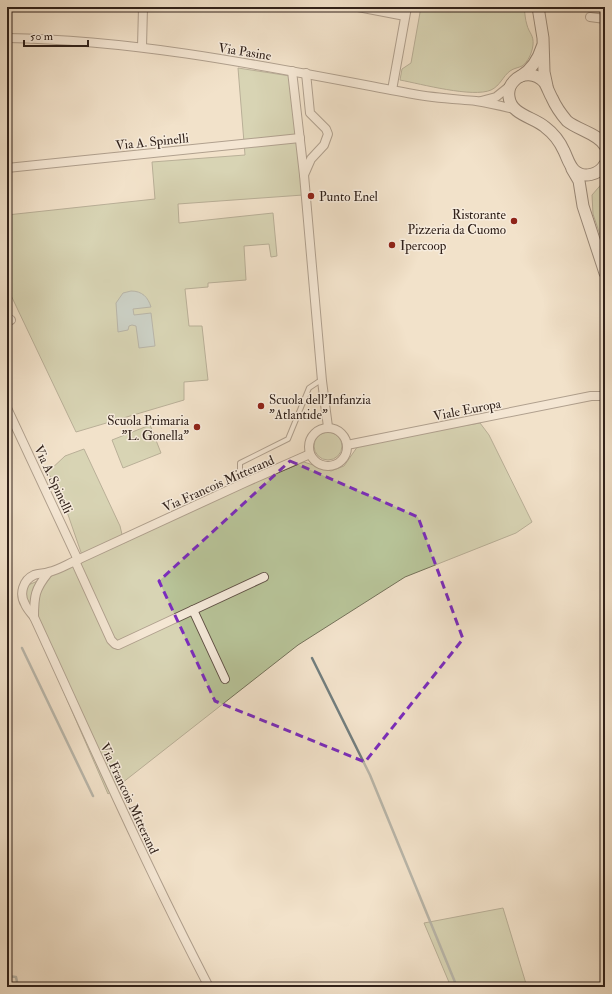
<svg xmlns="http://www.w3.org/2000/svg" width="612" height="994" viewBox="0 0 612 994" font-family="'IM FELL Double Pica',serif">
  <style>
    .green { fill: #b8c499; stroke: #74725a }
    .water { fill: #9ebcc0; stroke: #727e7e }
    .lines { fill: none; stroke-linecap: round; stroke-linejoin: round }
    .stream { stroke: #727e7e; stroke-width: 2.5 }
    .lane-casing { stroke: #605146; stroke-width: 6 }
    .street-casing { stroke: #605146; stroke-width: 10 }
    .secondary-casing { stroke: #30211a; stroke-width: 13 }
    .lane { stroke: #f7ecdd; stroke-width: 4 }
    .street { stroke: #f7ecdd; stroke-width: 8 }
    .secondary { stroke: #f7ecdd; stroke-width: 11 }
    .marked { fill: none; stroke: #7b2cbf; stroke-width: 3; stroke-dasharray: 8 5; stroke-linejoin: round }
    .poi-dot { fill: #8f2418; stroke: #f7ecdd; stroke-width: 1.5 }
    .labels { text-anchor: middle; stroke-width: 3; stroke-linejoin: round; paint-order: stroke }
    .street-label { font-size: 13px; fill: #30211a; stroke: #f7ecdd }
    .poi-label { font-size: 13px; fill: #30211a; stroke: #f7ecdd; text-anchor: start }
  </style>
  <rect width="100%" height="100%" fill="#f2e2cb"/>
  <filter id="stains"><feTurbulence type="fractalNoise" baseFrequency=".005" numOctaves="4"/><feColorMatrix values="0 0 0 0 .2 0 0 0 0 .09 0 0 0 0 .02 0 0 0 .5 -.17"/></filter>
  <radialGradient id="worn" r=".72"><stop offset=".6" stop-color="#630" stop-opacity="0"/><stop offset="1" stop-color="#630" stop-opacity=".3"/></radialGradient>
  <!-- green -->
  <g class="green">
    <path d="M421,7H524C525,13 525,19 527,25C529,33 534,35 533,45C532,53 528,62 522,66C518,68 514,68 510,71C503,76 500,86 491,90C473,98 421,84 400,80L402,69L411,63Z"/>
    <path d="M238,68L290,76L303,195L178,204L179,223L273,213L277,256L271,257L269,244L244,246L246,280L208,283V287L185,289L189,326H202L208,380L184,382V400L76,432L7,287V215L155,199L152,162L245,155Z"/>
    <path d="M605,180V249L593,214L592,195Z"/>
    <path d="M480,423L489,435L532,522L516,533L405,577L298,645L108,794L19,589L84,561L65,506L48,472L65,456L84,449L120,526L124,543L240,488L304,462L331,471L344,466L360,443Z"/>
    <path d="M150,425L161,453L123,468L112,440Z"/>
    <circle cx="328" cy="446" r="14"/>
    <path d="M503,908L527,987H451L424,923Z"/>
  </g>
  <!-- water -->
  <path class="water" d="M131,291C142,291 148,297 151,307L133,309L134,315L151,313L155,346L139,348L136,326L132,325L129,326L128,330L118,332L116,303L123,293Z"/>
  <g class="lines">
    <!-- stream -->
    <g class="stream">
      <path d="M22,648L93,796"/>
      <path d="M312,658L370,775L457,987"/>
      <path d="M7,976L16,977L18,987"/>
    </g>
    <defs>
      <path id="lane" d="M244,483L240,473V463L288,439L309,388L318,382L322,381"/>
      <g id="street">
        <path d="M358,7L405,16"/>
        <path d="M590,17L605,19"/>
        <path d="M7,38C144,40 279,69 413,94C434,98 455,99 476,101C489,103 502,106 514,109"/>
        <path d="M142,47L143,7"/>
        <path d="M292,71L304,175L311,159L324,145L328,134L326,129L310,113L306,73"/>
        <path d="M392,90L407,7"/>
        <path d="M481,101L496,97L511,85"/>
        <path d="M7,168L300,138"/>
        <path d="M304,175L322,381L328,427"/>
        <path d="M7,322L11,320"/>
        <path d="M7,408L78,560"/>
        <circle cx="328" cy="447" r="19"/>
        <path d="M347,445L591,396H605"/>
        <path d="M75,561L111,640L115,644L118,645L264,577"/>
        <path d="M193,610L225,679"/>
        <path d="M34,617C34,596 35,589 48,573"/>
        <path d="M209,987C146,866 91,741 34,617C31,613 27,609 25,604C19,594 23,580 34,575C39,573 44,574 49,572C58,570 66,565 75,561L244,483L310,454"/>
      </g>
      <g id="secondary">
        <path d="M538,7L543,38L544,72L547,86"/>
        <path d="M521,76C532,69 538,60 542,47"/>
        <path d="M605,146C599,134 578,130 567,121C561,114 556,107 552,98C549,93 547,86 544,82C536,73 522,72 514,81C510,85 508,91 509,97C511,115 534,117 545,127C553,133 560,142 564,151C567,157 569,165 574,170C583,179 599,175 605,164"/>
        <path d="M572,169L579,181L583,206L605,273"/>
      </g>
    </defs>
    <!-- lane casing -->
    <use href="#lane" class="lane-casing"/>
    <!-- street casing -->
    <use href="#street" class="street-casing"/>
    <!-- secondary casing -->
    <use href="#secondary" class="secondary-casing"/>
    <!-- lane -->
    <use href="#lane" class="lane"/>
    <!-- street -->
    <use href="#street" class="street"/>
    <!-- secondary -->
    <use href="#secondary" class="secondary"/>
  </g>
  <!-- marked area -->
  <path d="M0 0H612V994H0ZM290,461L418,517L463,639L365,762L215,701L159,581Z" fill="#f2e2cb" fill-opacity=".55" fill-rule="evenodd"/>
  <path class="marked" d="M290,461L418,517L463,639L365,762L215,701L159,581Z"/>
  <!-- markers -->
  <g class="poi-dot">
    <circle cx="311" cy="196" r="4"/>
    <circle cx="514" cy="221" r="4"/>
    <circle cx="392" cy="245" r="4"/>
    <circle cx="261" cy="406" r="4"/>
    <circle cx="197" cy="427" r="4"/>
  </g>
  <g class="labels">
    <!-- street labels -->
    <g class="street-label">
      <text transform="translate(245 51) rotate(9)" y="5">Via Pasine</text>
      <text transform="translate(152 141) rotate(-6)" y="5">Via A. Spinelli</text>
      <text transform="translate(467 409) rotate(-11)" y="5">Viale Europa</text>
      <text transform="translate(54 479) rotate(65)" y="5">Via A. Spinelli</text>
      <text transform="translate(218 483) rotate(-24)" y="5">Via Francois Mitterand</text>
      <text transform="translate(130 798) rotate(65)" y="5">Via Francois Mitterand</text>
    </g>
    <!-- poi labels -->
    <g class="poi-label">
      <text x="319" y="201">Punto Enel</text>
      <text x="506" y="219" text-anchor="end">Ristorante<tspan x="506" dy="15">Pizzeria da Cuomo</tspan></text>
      <text x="400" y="250">Ipercoop</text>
      <text x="269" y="404">Scuola dell'Infanzia<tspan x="269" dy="15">"Atlantide"</tspan></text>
      <text x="189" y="425" text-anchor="end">Scuola Primaria<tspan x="189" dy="15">"L. Gonella"</tspan></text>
    </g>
  </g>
  <!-- margin -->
  <rect width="612" height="994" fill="none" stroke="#f2e2cb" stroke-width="24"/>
  <rect x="8" y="8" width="596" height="978" fill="none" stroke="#30211a" stroke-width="2"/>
  <rect x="12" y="12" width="588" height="970" fill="none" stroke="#30211a"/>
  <!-- scale -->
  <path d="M24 40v6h64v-6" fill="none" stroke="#30211a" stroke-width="2"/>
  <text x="30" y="40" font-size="12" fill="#30211a" stroke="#f7ecdd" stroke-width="3" paint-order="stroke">50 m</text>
  <rect width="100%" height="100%" filter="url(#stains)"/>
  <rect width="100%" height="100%" fill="url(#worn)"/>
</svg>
